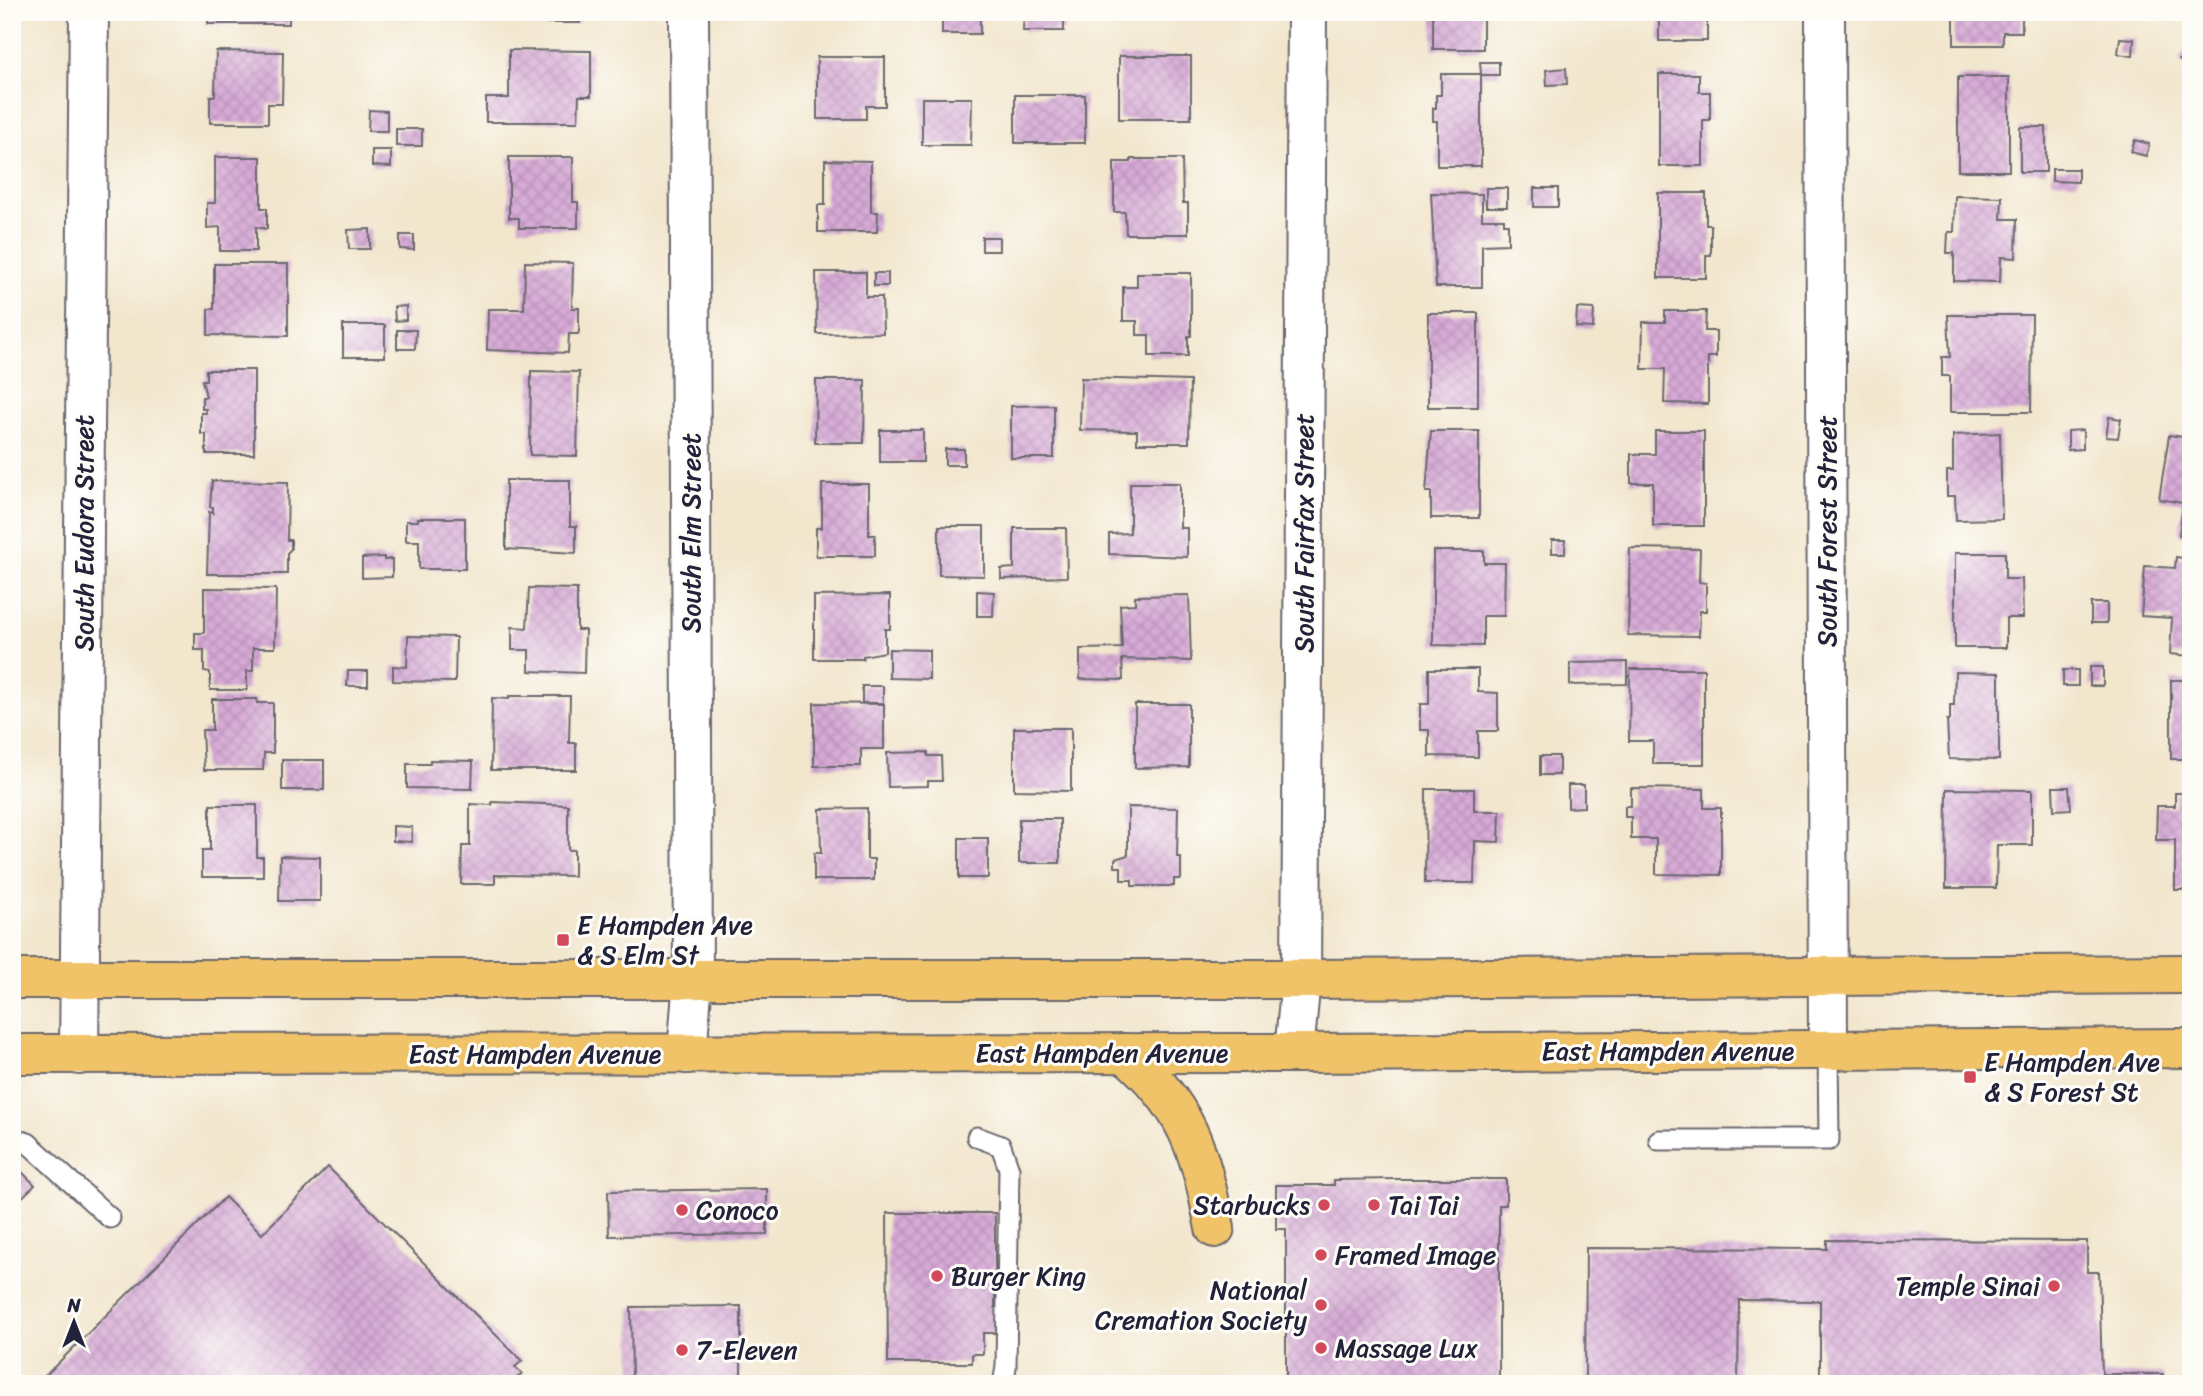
<svg xmlns="http://www.w3.org/2000/svg" width="2203" height="1396" viewBox="0 0 2203 1396" font-family="Sriracha,sans-serif">
  <style>
    .building { fill: url(#building-cross-hatch) }
    .lines { fill: none; stroke-linecap: round; stroke-linejoin: round }
    .lane-casing { stroke: #6b676e; stroke-width: 23 }
    .street-casing { stroke: #6b676e; stroke-width: 42 }
    .highway-casing { stroke: #6b676e; stroke-width: 42 }
    .lane { stroke: #fff; stroke-width: 19 }
    .street { stroke: #fff; stroke-width: 38 }
    .highway { stroke: #f1c369; stroke-width: 38 }
    .poi-dot { fill: #d1495b; stroke: #fdfcf7; stroke-width: 2.5 }
    .labels { text-anchor: middle; stroke-width: 6; stroke-linejoin: round; paint-order: stroke }
    .street-label { font-size: 26px; fill: #22223b; stroke: #fdfcf7 }
    .poi-label { font-size: 26px; fill: #22223b; stroke: #fdfcf7; text-anchor: start }
  </style>
  <defs>
    <pattern id="building-cross-hatch" width="8" height="8" patternUnits="userSpaceOnUse" patternTransform="scale(1.75)"><rect width="8" height="8" fill="#d7aad6"/><path d="M0 0l8 8M0 8l8-8" fill="none" stroke="#b892b9"/></pattern>
  </defs>
  <rect width="100%" height="100%" fill="#fdfcf7"/>
  <filter id="ink" filterUnits="userSpaceOnUse"><feTurbulence type="fractalNoise" baseFrequency=".0143" numOctaves="2"/><feDisplacementMap in="SourceGraphic" scale="14" xChannelSelector="R" yChannelSelector="G"/><feConvolveMatrix kernelMatrix="1 2 1 2 8 2 1 2 1" color-interpolation-filters="sRGB"/></filter>
  <filter id="wash" filterUnits="userSpaceOnUse"><feTurbulence type="fractalNoise" baseFrequency=".00686" numOctaves="4" result="noise"/><feDisplacementMap in="SourceGraphic" scale="28" xChannelSelector="R" yChannelSelector="G"/><feGaussianBlur stdDeviation="1.57" result="paint"/><feColorMatrix in="noise" values="0 0 0 0 0 0 0 0 0 0 0 0 0 0 0 0 0 1.4 0 .05"/><feComposite in="paint" operator="in"/></filter>
  <g filter="url(#wash)">
    <rect width="100%" height="100%" fill="#f2e6cd"/>
    <g id="blocks">
      <!-- building -->
      <g class="building">
        <rect x="208" y="12" width="81" height="12"/>
        <rect x="532" y="12" width="48" height="11"/>
        <rect x="942" y="12" width="38" height="22"/>
        <path d="M1024,12H1064V31H1023Z"/>
        <rect x="1433" y="12" width="50" height="37"/>
        <path d="M1659,12H1721V17H1707V41H1659Z"/>
        <path d="M1954,12H2022V32H2003V45H1954Z"/>
        <path d="M2120,38L2134,39L2133,56L2118,54Z"/>
        <path d="M2191,43V69L2179,60Z"/>
        <path d="M509,50L591,51V96H579L578,122H486V98H509Z"/>
        <path d="M216,51L283,52L282,104H268V123H210V96H215Z"/>
        <rect x="1119" y="56" width="72" height="63"/>
        <path d="M817,57H885V106H866V119H817Z"/>
        <path d="M1480,62H1499V75H1481V166H1437V121H1433V108H1436V95H1441V74H1481Z"/>
        <path d="M1566,68L1567,84L1547,85L1546,70Z"/>
        <path d="M1659,74H1699V92H1710V120H1703V166H1659Z"/>
        <rect x="1958" y="77" width="51" height="94"/>
        <rect x="1015" y="95" width="70" height="48"/>
        <path d="M922,98H972L971,145H922Z"/>
        <path d="M369,110L387,111V131H368Z"/>
        <rect x="2020" y="127" width="26" height="45"/>
        <rect x="396" y="129" width="26" height="17"/>
        <path d="M2135,140L2149,144L2146,156L2131,152Z"/>
        <path d="M372,150H391V167L372,166Z"/>
        <path d="M215,157H261V208H267V229L256,227V251H220V227L207,228V203H215Z"/>
        <path d="M509,157H573V202H578V228H519V218H509Z"/>
        <path d="M1131,159H1182L1183,203H1188V234H1126L1125,212H1114V162H1131Z"/>
        <path d="M825,160L871,161V212H878L877,232H818V205H825Z"/>
        <path d="M2052,169H2078V182L2052,181Z"/>
        <rect x="1486" y="188" width="21" height="19"/>
        <rect x="1534" y="188" width="24" height="19"/>
        <path d="M1431,193L1482,194V219H1504V224H1508V244L1482,245V287H1436Z"/>
        <path d="M1658,193H1706V225H1711V255H1706V278H1658Z"/>
        <path d="M1955,196L2002,197L2001,219H2017L2016,258L2001,257L2000,282L1954,281V253H1947L1948,232H1954Z"/>
        <path d="M370,229V249H349L348,230Z"/>
        <path d="M400,235H414V250L400,249Z"/>
        <rect x="982" y="237" width="17" height="14"/>
        <path d="M525,262L573,263L572,308H579V331L578,334H569L568,353L487,350L488,309H524Z"/>
        <path d="M214,264H288V336L208,335V309H214Z"/>
        <path d="M816,272H866V297H882L883,333L817,334Z"/>
        <rect x="874" y="273" width="14" height="13"/>
        <path d="M1137,273H1191V336H1188V356H1149V335H1137V321H1123V287H1137Z"/>
        <path d="M406,306V320L395,321L394,307Z"/>
        <path d="M1577,308L1594,309L1593,328L1576,327Z"/>
        <path d="M1665,311H1706L1705,331H1716V357H1708V404L1664,403L1665,369H1642L1643,322H1665Z"/>
        <rect x="1428" y="313" width="50" height="94"/>
        <path d="M1948,315H2032L2031,412H1950V376H1942V357H1950Z"/>
        <rect x="343" y="325" width="42" height="32"/>
        <path d="M397,330H416L415,349H397Z"/>
        <path d="M206,370H254V454H206V434H201V413H206V409H202V397H206L202,380H206Z"/>
        <path d="M531,371L579,372L577,456L530,455Z"/>
        <path d="M1081,378L1190,381L1189,443H1137V431L1080,430Z"/>
        <path d="M816,380H865L864,443H815Z"/>
        <path d="M1054,405V458H1011V406Z"/>
        <path d="M2109,417L2121,419L2118,438L2106,437Z"/>
        <rect x="880" y="430" width="43" height="32"/>
        <path d="M2083,430V449L2068,450V431Z"/>
        <path d="M1431,431H1479V518H1431V492H1426Z"/>
        <path d="M1655,431H1704V526H1653V483H1631V454H1655Z"/>
        <path d="M2000,433L2002,519L1956,520L1955,496H1947V471H1953V435Z"/>
        <path d="M2169,435L2191,438V537L2179,535L2183,503L2159,499Z"/>
        <rect x="945" y="449" width="19" height="16"/>
        <path d="M506,480H570V526H576V553L506,549Z"/>
        <path d="M212,481L288,482L287,540H291V549L287,553V574H207L209,512L213,513V507H210Z"/>
        <path d="M1130,483H1180V528H1187V557L1109,554V534L1130,533Z"/>
        <path d="M822,484H869V535H875V556H816V528H822Z"/>
        <path d="M418,518H465V569H419V541H406V521H418Z"/>
        <path d="M939,526H984V576L939,575Z"/>
        <path d="M1014,528H1066L1067,577L1001,579V569L1014,568Z"/>
        <rect x="1552" y="540" width="13" height="13"/>
        <path d="M1630,548L1700,549L1699,582L1706,583V611H1700L1699,636L1628,635Z"/>
        <path d="M1433,551H1484V563H1505L1504,616H1483V646L1433,645Z"/>
        <path d="M1955,553H2005V579H2022L2023,618H2006V648H1955Z"/>
        <path d="M384,557V560L392,559V577L362,578V558Z"/>
        <path d="M2176,557L2191,559V656L2170,654L2172,618L2141,616L2145,566L2175,568Z"/>
        <path d="M204,588L276,589L275,648H253V671H247V690H210V672L204,671V650H195V633H204Z"/>
        <path d="M529,588L577,589V630H585L584,673L529,671V650H512V627L527,628Z"/>
        <path d="M977,591L994,592L993,616H977Z"/>
        <path d="M890,595V629H885V652L863,656V659H814V596Z"/>
        <path d="M1189,595L1191,661L1122,659L1123,680L1080,679V649L1122,648L1120,605L1135,604V596Z"/>
        <rect x="2091" y="603" width="16" height="20"/>
        <path d="M408,636L456,637L455,682L393,681V666L407,667Z"/>
        <path d="M889,649L929,650V679L889,678Z"/>
        <path d="M1627,662V684L1570,685V663Z"/>
        <rect x="2090" y="667" width="13" height="19"/>
        <path d="M1429,669H1478V692L1498,693V731H1478V757L1429,756V730H1420V704H1429Z"/>
        <path d="M1630,669H1704V764H1653V741H1629Z"/>
        <rect x="2063" y="670" width="15" height="16"/>
        <path d="M348,671H368V686H347Z"/>
        <path d="M1955,672L1999,673V760L1949,759L1947,720H1950V705H1954Z"/>
        <rect x="2171" y="680" width="20" height="79"/>
        <rect x="862" y="686" width="21" height="17"/>
        <path d="M509,696H570L569,743H576V770H491L492,698L509,699Z"/>
        <path d="M212,699H257V703H273V753H264L263,770H204L202,730H212Z"/>
        <path d="M814,703L884,704V749H861V766H814Z"/>
        <path d="M1135,704H1189V767L1135,768Z"/>
        <path d="M1014,728H1071V791L1014,790Z"/>
        <path d="M928,752V756H941L942,781H928V786L888,787L887,753Z"/>
        <rect x="1540" y="756" width="19" height="19"/>
        <rect x="282" y="760" width="42" height="30"/>
        <path d="M430,760L473,761L472,789L407,788V764H430Z"/>
        <path d="M1568,785H1584V807L1568,808Z"/>
        <path d="M2053,787H2069L2071,809L2054,810Z"/>
        <path d="M1631,788L1704,789V808H1721V875L1656,874V839H1631V817H1625V806H1631Z"/>
        <path d="M1426,789H1474V811H1500L1499,842L1475,841L1474,883H1425Z"/>
        <path d="M1947,789L2032,790V845H1997L1996,888H1946Z"/>
        <path d="M2175,793H2191V890H2175V840H2156L2157,806H2175Z"/>
        <path d="M492,802L568,805V850H574V876L495,875V884H461L462,846H470V804L492,805Z"/>
        <path d="M210,805H257V857H263V877H202V850H210Z"/>
        <path d="M1128,807L1178,808L1177,857H1181V879H1174V886H1132V880H1121V867H1115V859L1128,855Z"/>
        <path d="M867,808V859H874V880H814V853H821L820,809Z"/>
        <rect x="1019" y="819" width="41" height="44"/>
        <path d="M393,826L412,827V842L393,841Z"/>
        <rect x="959" y="838" width="29" height="40"/>
        <path d="M280,856L320,857V901H279Z"/>
        <path d="M12,1162L35,1185L12,1207Z"/>
        <path d="M328,1167L522,1361L515,1367L522,1373L511,1384H37L225,1197L262,1234Z"/>
        <path d="M1396,1179H1506V1205H1499V1384H1286V1229H1276V1185H1334V1180Z"/>
        <path d="M767,1189V1234L609,1236L608,1191Z"/>
        <path d="M887,1213H995V1307H999V1333H983V1354H972V1363H888Z"/>
        <path d="M1827,1240L2087,1241V1272H2099L2102,1374H2163V1384H1820V1301L1739,1300L1738,1384H1585L1586,1248L1827,1249Z"/>
        <path d="M741,1306V1384H632L631,1307Z"/>
      </g>
    </g>
  </g>
  <g filter="url(#ink)">
    <use href="#blocks" fill-opacity="0" stroke="#6b676e" stroke-width="2"/>
    <g class="lines">
      <defs>
        <g id="lane">
          <path d="M977,1137L1001,1146L1009,1169L1006,1367L1003,1384"/>
          <path d="M12,1138L28,1143L110,1218"/>
          <path d="M1659,1140H1829L1828,1050"/>
        </g>
        <g id="street">
          <path d="M1825,12L1828,1050"/>
          <path d="M1294,1053L1301,979L1307,12"/>
          <path d="M687,1054L693,979L689,12"/>
          <path d="M79,1055L89,12"/>
        </g>
        <g id="highway">
          <path d="M12,979H1301L2191,974"/>
          <path d="M1125,1053C1187,1106 1200,1150 1215,1228"/>
          <path d="M12,1054L1294,1053L2191,1048"/>
        </g>
      </defs>
      <!-- lane casing -->
      <use href="#lane" class="lane-casing"/>
      <!-- street casing -->
      <use href="#street" class="street-casing"/>
      <!-- highway casing -->
      <use href="#highway" class="highway-casing"/>
      <!-- lane -->
      <use href="#lane" class="lane"/>
      <!-- street -->
      <use href="#street" class="street"/>
      <!-- highway -->
      <use href="#highway" class="highway"/>
    </g>
  </g>
  <!-- markers -->
  <g class="poi-dot">
    <rect x="556" y="933" width="14" height="14" rx="3.5"/>
    <rect x="1963" y="1070" width="14" height="14" rx="3.5"/>
    <circle cx="1324" cy="1205" r="7"/>
    <circle cx="1374" cy="1205" r="7"/>
    <circle cx="682" cy="1210" r="7"/>
    <circle cx="1321" cy="1255" r="7"/>
    <circle cx="937" cy="1276" r="7"/>
    <circle cx="2054" cy="1286" r="7"/>
    <circle cx="1321" cy="1305" r="7"/>
    <circle cx="1321" cy="1348" r="7"/>
    <circle cx="682" cy="1350" r="7"/>
  </g>
  <g class="labels">
    <!-- street labels -->
    <g class="street-label">
      <text transform="translate(1827 531) rotate(-90)" y="9">South Forest Street</text>
      <text transform="translate(84 533) rotate(-90)" y="9">South Eudora Street</text>
      <text transform="translate(691 533) rotate(-90)" y="9">South Elm Street</text>
      <text transform="translate(1304 533) rotate(-90)" y="9">South Fairfax Street</text>
      <text x="1668" y="1060">East Hampden Avenue</text>
      <text x="1102" y="1062">East Hampden Avenue</text>
      <text x="535" y="1063">East Hampden Avenue</text>
    </g>
    <!-- poi labels -->
    <g class="poi-label">
      <text x="577" y="934">E Hampden Ave<tspan x="577" dy="30">&amp; S Elm St</tspan></text>
      <text x="1984" y="1071">E Hampden Ave<tspan x="1984" dy="30">&amp; S Forest St</tspan></text>
      <text x="1310" y="1214" text-anchor="end">Starbucks</text>
      <text x="1388" y="1214">Tai Tai</text>
      <text x="696" y="1219">Conoco</text>
      <text x="1335" y="1264">Framed Image</text>
      <text x="951" y="1285">Burger King</text>
      <text x="2040" y="1295" text-anchor="end">Temple Sinai</text>
      <text x="1307" y="1299" text-anchor="end">National<tspan x="1307" dy="30">Cremation Society</tspan></text>
      <text x="1335" y="1357">Massage Lux</text>
      <text x="696" y="1359">7-Eleven</text>
    </g>
  </g>
  <!-- margin -->
  <rect width="2203" height="1396" fill="none" stroke="#fdfcf7" stroke-width="42"/>
  <!-- north arrow -->
  <g transform="translate(74 1322)" stroke="#fdfcf7" stroke-width="5" paint-order="stroke">
  <path d="M0-5L12 26L0 18L-12 26Z" fill="#22223b"/>
  <text y="-10" font-size="19" font-weight="bold" text-anchor="middle" fill="#22223b">N</text>
  </g>
</svg>
